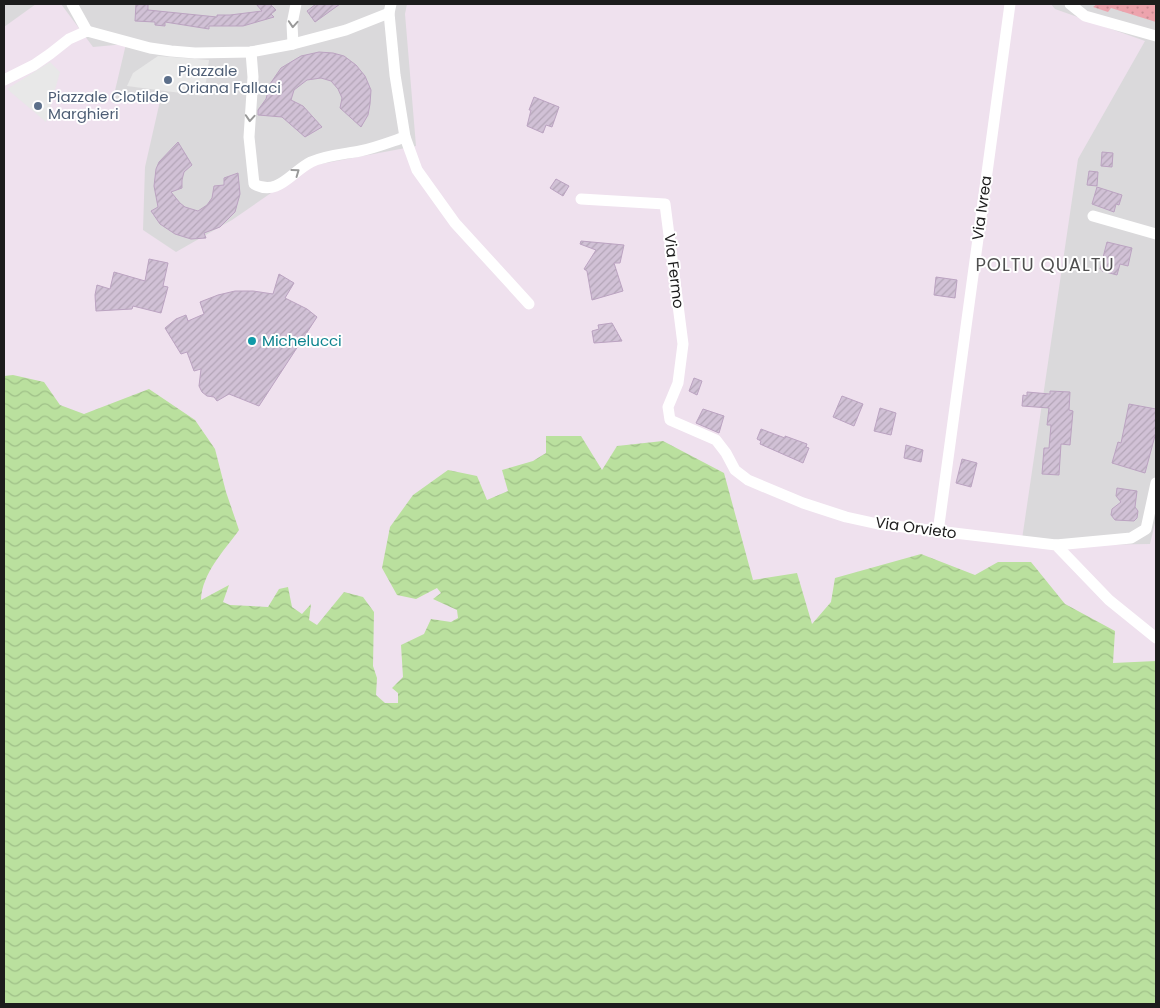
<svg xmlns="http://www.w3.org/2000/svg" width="1160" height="1008" viewBox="0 0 1160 1008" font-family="Poppins,sans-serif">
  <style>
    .residential { fill: #dad9db }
    .grass { fill: url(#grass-dots) }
    .parking { fill: #e8e8e8 }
    .water { fill: url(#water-waves) }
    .building { fill: url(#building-hatch); stroke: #bba3c1 }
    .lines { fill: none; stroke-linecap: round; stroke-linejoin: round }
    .street { stroke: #fff; stroke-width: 11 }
    .oneway { stroke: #999 }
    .service-dot { fill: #5c6f8a; stroke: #fff; stroke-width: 2 }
    .culture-dot { fill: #0f9aa8; stroke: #fff; stroke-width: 2 }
    .labels { text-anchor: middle; stroke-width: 4; stroke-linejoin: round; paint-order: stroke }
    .service-label { font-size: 15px; fill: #4e5e75; stroke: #fff; text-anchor: start }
    .street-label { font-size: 15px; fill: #1c1c1c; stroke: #fff }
    .culture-label { font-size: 15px; fill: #0d838f; stroke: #fff; text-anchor: start }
    .quarter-label { font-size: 18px; letter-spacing: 1px; fill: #4f4f4f; stroke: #fff }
  </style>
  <defs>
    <pattern id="grass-dots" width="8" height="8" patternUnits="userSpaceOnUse" patternTransform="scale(1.25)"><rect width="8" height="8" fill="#eda3ad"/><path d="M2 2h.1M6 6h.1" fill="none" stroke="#cb8c94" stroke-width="1.8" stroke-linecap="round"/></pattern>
    <pattern id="water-waves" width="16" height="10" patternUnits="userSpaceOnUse" patternTransform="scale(1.25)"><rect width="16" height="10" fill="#bae09e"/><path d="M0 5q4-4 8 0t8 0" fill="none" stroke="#9fc088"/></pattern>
    <pattern id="building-hatch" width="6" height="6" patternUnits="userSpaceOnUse" patternTransform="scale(1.25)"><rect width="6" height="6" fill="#d1c1d6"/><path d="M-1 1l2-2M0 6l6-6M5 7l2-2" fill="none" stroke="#b3a5b7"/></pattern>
  </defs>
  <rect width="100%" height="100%" fill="#efe1ee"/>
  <!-- residential -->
  <g class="residential">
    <path d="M4,4H36L4,27Z"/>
    <path d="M61,4H407L405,14L416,146L310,166L232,220L176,252L143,230L145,167L160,101L113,99L126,44L93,47Z"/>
    <path d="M1051,4H1156V519L1150,544L1021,546L1078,159L1145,41L1055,9Z"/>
  </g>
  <!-- grass -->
  <path class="grass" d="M1097,4H1156V26V22L1111,8L1108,12L1093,7Z"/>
  <!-- parking -->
  <g class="parking">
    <path d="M158,56L209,60L204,96L127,86L133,73Z"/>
    <path d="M50,62L60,72L46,122L7,89Z"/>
  </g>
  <!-- water -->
  <path class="water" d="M13,375L44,382L60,405L84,414L149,389L195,420L215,449L226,492L239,530C224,551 202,573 201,600L229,585L223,602L230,605L268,607L279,589L288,587L292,607L302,614L311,604L309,620L317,625L344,592L363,597L374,612L373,666L377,678L376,695L385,703H398V693L392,688L403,677L401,645L424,634L431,619L451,622L458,618L457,610L433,599L441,593L437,588L416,599L397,595L382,568L390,527L413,495L448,470L477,476L487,500L508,491L502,470L533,461L546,453V436H581L602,470L617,446L663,441L724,473L753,580L797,573L812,624L831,602L835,578L921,554L975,575L998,562H1031L1065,604L1115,631L1113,663L1156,661V1004H4V376Z"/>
  <!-- building -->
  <g class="building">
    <path d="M136,4H148V10L217,17V15H230L262,11L256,4H270L276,10L271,14L274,17L243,26H209V29L165,22V26L155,25V22L135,21Z"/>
    <path d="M316,4H340L315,22L307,11Z"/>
    <path d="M319,52L333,53L344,56L356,65L365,76L371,90L370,104L368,115L361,127L340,108L342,98L338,89L331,81L321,78L307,80L294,90L291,100L303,106L322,127L305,137L282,117L258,115V110L266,99L270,84L281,68L301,56Z"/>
    <path d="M534,97L559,107L552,127L546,125L543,133L527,126L531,110H529Z"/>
    <path d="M178,142L192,165L184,172L182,180V188L171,192L180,203L185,207L198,211L207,205L212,198L214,186L224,185V178L238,173L240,194L235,212L220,227L204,233L206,238L191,239L175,234L160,224L151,211L158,207L154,186L156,169L159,162Z"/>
    <path d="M1102,152L1113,153L1112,167L1101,166Z"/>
    <path d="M1089,171L1098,172L1097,186L1087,185Z"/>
    <path d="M556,179L569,186L563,196L550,188Z"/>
    <path d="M1097,187L1122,195L1119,205L1116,204L1114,212L1092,204Z"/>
    <path d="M581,241L624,245L620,263H614L623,291L592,300L587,271L584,269L596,250L580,244Z"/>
    <path d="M1107,242L1132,248L1128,266L1120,264L1117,275L1102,271L1103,269H1100Z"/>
    <path d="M149,259L168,263L163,286L168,287L161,313L133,306L132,309L96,311L95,295L97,285L110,289L114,272L145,281Z"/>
    <path d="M279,274L294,283L285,298L307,309L317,317L259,406L229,394L217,401L214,397L207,396L202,392L199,386L201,369L194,371L187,352L181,354L165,328L176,319L186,315L188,321L204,314L200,302L218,295L235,291H253L273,294Z"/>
    <path d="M936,277L957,280L955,298L934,295Z"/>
    <path d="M612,323L622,341L594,343L592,331L599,329L598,325Z"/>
    <path d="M694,378L702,381L697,395L689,391Z"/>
    <path d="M1050,391L1070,392L1069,410L1073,411L1070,445L1061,444L1059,475L1042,474L1044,448H1049L1051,425H1047L1049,408L1022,406L1023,395L1027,396V392L1050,394Z"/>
    <path d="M842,396L863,404L854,426L833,417Z"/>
    <path d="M1129,404L1156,409V432L1145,473L1112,463L1118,442L1121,443Z"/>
    <path d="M880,408L896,413L891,435L874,431Z"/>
    <path d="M703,409L724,416L719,433L696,423Z"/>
    <path d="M761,429L785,438V436L807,444L806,447L809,448L803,463L760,444L761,441L757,439Z"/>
    <path d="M906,445L923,450L921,462L904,458Z"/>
    <path d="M962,459L977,463L971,487L956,483Z"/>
    <path d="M1117,488L1137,491L1135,507L1138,511L1137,518L1134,521L1115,520L1111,515L1112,509L1121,502L1116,496Z"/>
  </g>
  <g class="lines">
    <!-- street -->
    <g class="street">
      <path d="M72,4L87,31"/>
      <path d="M391,4L389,13L395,75L405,137L417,170L455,223L529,304"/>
      <path d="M1070,4L1085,16L1156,36"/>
      <path d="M293,44L292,24L296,4"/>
      <path d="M251,52L253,77L249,137L254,184C278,197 291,172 311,162C326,155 344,154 360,151C375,148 390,142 405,137"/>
      <path d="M4,80L34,65L50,54L69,39L87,31L150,48L171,51L195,53L251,52L293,44L346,30L389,13"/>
      <path d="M581,199L665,204L683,344L678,383L668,407L670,420L716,440L726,453L735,470L748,480L803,503L846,517L878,524L1056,545L1109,600L1156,638"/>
      <path d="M1093,216L1156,234"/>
      <path d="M938,532L1010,4"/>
      <path d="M1056,545L1131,538L1146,529L1156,483"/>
    </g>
  </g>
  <!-- one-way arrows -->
  <defs><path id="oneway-chevron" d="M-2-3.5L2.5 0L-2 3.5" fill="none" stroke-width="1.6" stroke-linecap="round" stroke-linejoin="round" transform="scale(1.25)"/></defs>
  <g class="oneway">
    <use href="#oneway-chevron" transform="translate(293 24) rotate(94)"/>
    <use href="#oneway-chevron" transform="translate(250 118) rotate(94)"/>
    <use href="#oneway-chevron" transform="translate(296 172) rotate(-36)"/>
  </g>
  <!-- markers -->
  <g class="service-dot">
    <circle cx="168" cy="80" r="5"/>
    <circle cx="38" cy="106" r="5"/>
  </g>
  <circle class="culture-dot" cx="252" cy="341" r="5"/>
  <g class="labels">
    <!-- service labels -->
    <g class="service-label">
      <text x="178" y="76">Piazzale<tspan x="178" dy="17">Oriana Fallaci</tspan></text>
      <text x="48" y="102">Piazzale Clotilde<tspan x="48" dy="17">Marghieri</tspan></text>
    </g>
    <!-- street labels -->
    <g class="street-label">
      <text transform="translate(982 208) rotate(-82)" y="5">Via Ivrea</text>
      <text transform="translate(674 271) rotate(83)" y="5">Via Fermo</text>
      <text transform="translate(916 528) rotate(8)" y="5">Via Orvieto</text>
    </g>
    <!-- culture labels -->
    <g class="culture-label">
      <text x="262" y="346">Michelucci</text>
    </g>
    <!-- quarter labels -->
    <g class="quarter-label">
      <text x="1045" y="271">POLTU QUALTU</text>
    </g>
  </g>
  <!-- border -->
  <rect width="1160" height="1008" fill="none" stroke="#1c1c1c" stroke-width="10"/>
</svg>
